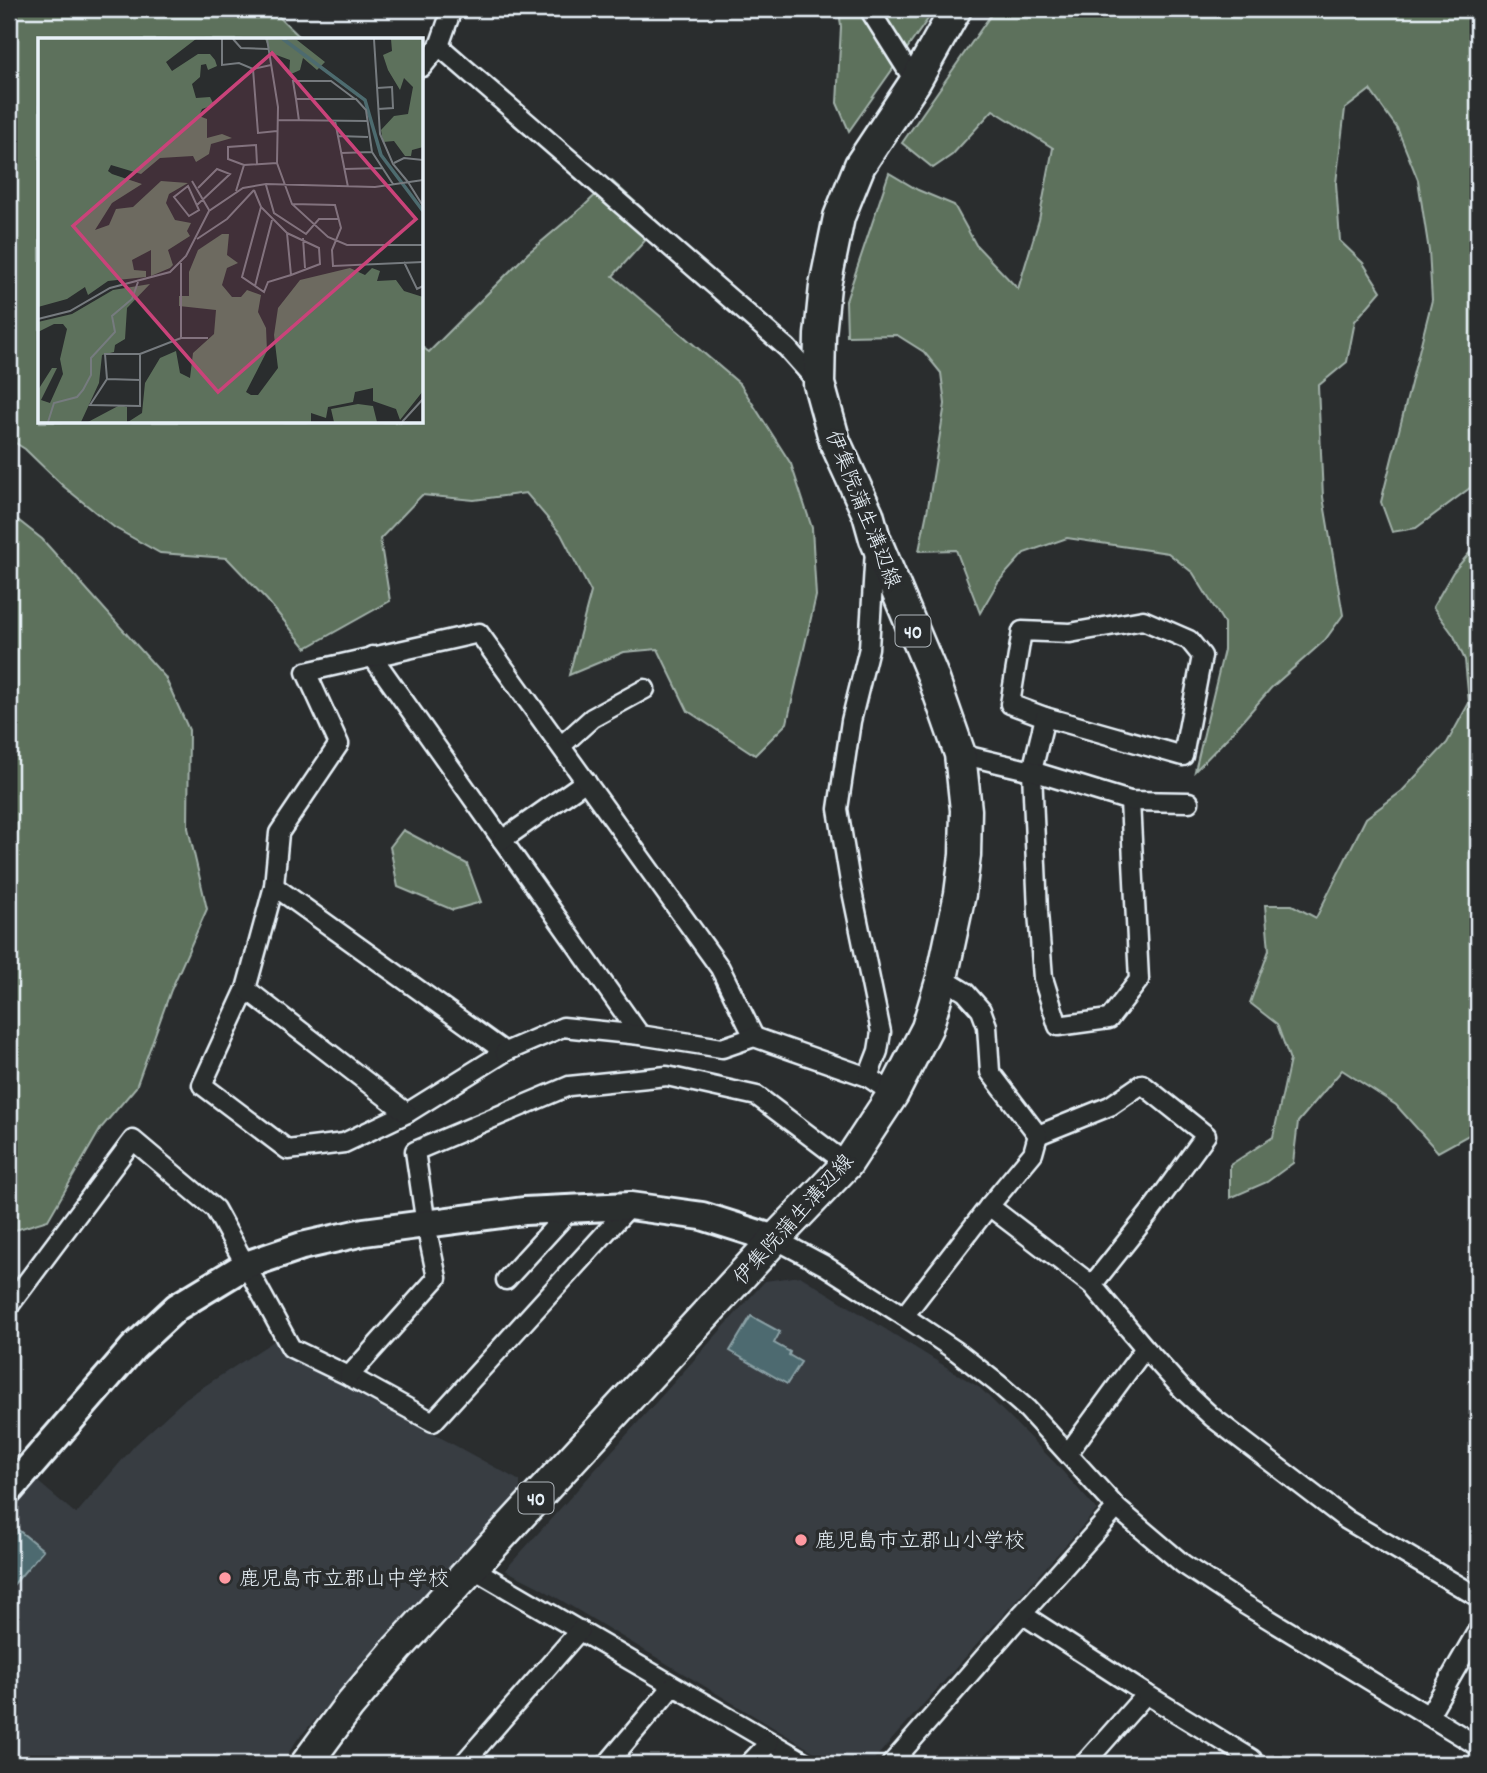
<svg xmlns="http://www.w3.org/2000/svg" width="1487" height="1773" viewBox="0 0 1487 1773" font-family="Dekko,'Klee One',sans-serif">
  <style>
    .built { fill: #373c42 }
    .green { fill: #5d715c; stroke: #a2b1aa; stroke-width: 2 }
    .water { fill: #4d6b6f; stroke: #8ba1a6; stroke-width: 2 }
    .lines { fill: none; stroke-linecap: round; stroke-linejoin: round }
    .street-casing { stroke: #e8f1f8; stroke-width: 23 }
    .secondary-casing { stroke: #e8f1f8; stroke-width: 32 }
    .primary-casing { stroke: #e8f1f8; stroke-width: 35 }
    .street { stroke: #2a2d2e; stroke-width: 18 }
    .secondary { stroke: #2a2d2e; stroke-width: 26 }
    .primary { stroke: #2a2d2e; stroke-width: 30 }
    .poi-dot { fill: #ff9aa2; stroke: #2a2d2e; stroke-width: 2.5 }
    .labels { text-anchor: middle; stroke-width: 7; stroke-linejoin: round; paint-order: stroke }
    .shield { fill: #2a2d2e; stroke: #afb6bb; stroke-width: 2 }
    .shield-label { font-size: 19px; font-weight: bold; fill: #e8f1f8 }
    .street-label { font-size: 21px; fill: #e8f1f8; stroke: #2a2d2e }
    .poi-label { font-size: 21px; fill: #e8f1f8; stroke: #2a2d2e; text-anchor: start }
    .inset-river { fill: none; stroke: #4d6b6f; stroke-width: 3.5 }
    .inset-road { fill: none; stroke: #767b7f; stroke-width: 2 }
    .view { fill: #ca437a; fill-opacity: 0.15; stroke: #ca437a; stroke-width: 3.5 }
    .inset-edge { fill: none; stroke: #e8f1f8; stroke-width: 3.5 }
  </style>
  <rect width="100%" height="100%" fill="#2a2d2e"/>
  <filter id="ink" filterUnits="userSpaceOnUse"><feTurbulence type="fractalNoise" baseFrequency=".0143" numOctaves="2"/><feDisplacementMap in="SourceGraphic" scale="14" xChannelSelector="R" yChannelSelector="G"/><feConvolveMatrix kernelMatrix="1 2 1 2 8 2 1 2 1" color-interpolation-filters="sRGB"/></filter>
  <g filter="url(#ink)">
    <!-- built -->
    <g class="built">
      <path d="M800,1276L980,1388L1056,1464L1097,1510L870,1764H834L539,1587L505,1570L765,1281Z"/>
      <path d="M277,1339L285,1352L520,1481V1490L297,1740L281,1764H9V1515L37,1481L76,1514L135,1445L186,1398Z"/>
    </g>
    <!-- green -->
    <g class="green">
      <path d="M9,9H271L303,40H40V422H422V347L429,352L528,253L585,205L611,180L660,224L613,276L740,384L791,464L812,528L816,596L787,723L755,755L688,711L658,649L624,652L569,675L591,592L561,534L526,493L474,500L422,495L380,539L390,601L306,648L267,600L227,558L160,553L115,528L63,486L25,449L9,439Z"/>
      <path d="M839,9H935L849,131L837,103L841,27Z"/>
      <path d="M995,9H1478V482L1416,528L1392,532L1381,502L1432,300L1429,251L1418,180L1397,128L1370,90L1345,109L1336,183L1340,241L1363,263L1381,291L1355,321L1347,362L1318,386L1323,497L1343,615L1325,640L1271,688L1231,734L1195,771L1224,650V623L1193,573L1168,553L1067,538L1024,553L998,582L980,613L956,550L919,551L928,507L945,404L941,373L924,352L897,335L847,336L846,301L889,173L918,190L954,205L976,245L1018,289L1039,220L1053,148L993,110L952,155L933,168L902,143Z"/>
      <path d="M9,513L42,539L165,677L189,730L188,828L207,909L171,990L136,1087L101,1128L48,1220L9,1232Z"/>
      <path d="M1478,543V1130L1438,1152L1396,1105L1342,1070L1298,1122L1293,1163L1267,1182L1230,1198V1165L1273,1137L1290,1060L1277,1024L1250,1003L1269,950L1265,905H1292L1316,918L1366,818L1402,791L1447,743L1469,703L1465,660L1454,636L1433,607L1453,572Z"/>
      <path d="M403,830L467,864L481,902L453,910L398,887L390,847Z"/>
    </g>
    <!-- water -->
    <g class="water">
      <path d="M751,1316L780,1332L774,1343L790,1352L789,1355L801,1362L787,1384L730,1351Z"/>
      <path d="M17,1529L43,1550L9,1590V1539Z"/>
    </g>
    <g class="lines">
      <defs>
        <g id="street">
          <path d="M869,9L915,82"/>
          <path d="M439,46L787,348L819,384"/>
          <path d="M422,67L439,46L452,9"/>
          <path d="M1143,620L1189,640L1202,656L1183,756L1045,717L1010,704L1022,631L1070,633Z"/>
          <path d="M372,656L640,1035"/>
          <path d="M1045,717L1032,771L1038,912L1043,978L1058,1026L1109,1019L1139,980L1130,801"/>
          <path d="M561,746L592,718L645,689"/>
          <path d="M960,754L1032,771L1130,801L1189,802"/>
          <path d="M502,840L586,781"/>
          <path d="M274,886L279,833L339,744L306,672L479,633L720,968L754,1037"/>
          <path d="M274,886L505,1052L407,1113L344,1143L288,1150L202,1085L246,989Z"/>
          <path d="M246,989L407,1113"/>
          <path d="M505,1052L563,1027L640,1035L722,1048L754,1037L868,1077L893,1094"/>
          <path d="M868,1077L878,1051L881,1032L850,882L838,809L851,721L869,648L875,550"/>
          <path d="M989,1206L1092,1285L1151,1211L1206,1135L1142,1084L1110,1106L1038,1135"/>
          <path d="M775,1239L824,1265L904,1316L956,1351L997,1383L1027,1409L1117,1508L1183,1564L1239,1601L1478,1746"/>
          <path d="M506,1280L571,1209"/>
          <path d="M1092,1285L1145,1348"/>
          <path d="M9,1306L133,1140L215,1209L291,1348L349,1376L433,1422L630,1206"/>
          <path d="M904,1316L989,1206L1033,1153L1038,1135L990,1072L987,1026L981,1010L965,992L942,978"/>
          <path d="M349,1376L437,1278L426,1225L415,1151L569,1086L667,1076L757,1096L847,1164"/>
          <path d="M1068,1453L1145,1348L1183,1390L1212,1417L1347,1520L1478,1597"/>
          <path d="M472,1568L808,1764"/>
          <path d="M1022,1614L1146,1694L1084,1764"/>
          <path d="M1146,1694L1252,1759L1247,1764"/>
          <path d="M1429,1715L1478,1630"/>
          <path d="M463,1764L580,1630"/>
          <path d="M607,1764L673,1686"/>
          <path d="M749,1764L769,1743"/>
          <path d="M891,1764L1022,1614L1117,1508"/>
        </g>
        <path id="secondary" d="M9,1491L133,1348L177,1307L246,1265L302,1246L364,1232L524,1211L630,1206L702,1216L775,1239"/>
        <path id="primary" d="M306,1764L348,1707L398,1648L775,1239L847,1164L893,1094L927,1028L942,978L960,894L965,855L966,810L960,754L932,674L875,539L868,514L835,442L819,384L820,335L825,286L839,217L860,165L915,82L956,9"/>
      </defs>
      <!-- street casing -->
      <use href="#street" class="street-casing"/>
      <!-- secondary casing -->
      <use href="#secondary" class="secondary-casing"/>
      <!-- primary casing -->
      <use href="#primary" class="primary-casing"/>
      <!-- street -->
      <use href="#street" class="street"/>
      <!-- secondary -->
      <use href="#secondary" class="secondary"/>
      <!-- primary -->
      <use href="#primary" class="primary"/>
    </g>
  </g>
  <!-- markers -->
  <g class="poi-dot">
    <circle cx="801" cy="1540" r="7"/>
    <circle cx="225" cy="1578" r="7"/>
  </g>
  <g class="labels">
    <!-- shield labels -->
    <g class="shield">
      <rect x="895.5" y="615.5" width="35" height="31" rx="5"/>
      <rect x="518.5" y="1482.5" width="35" height="31" rx="5"/>
    </g>
    <g class="shield-label">
      <text x="913" y="638">40</text>
      <text x="536" y="1505">40</text>
    </g>
    <!-- street labels -->
    <g class="street-label">
      <text transform="translate(864 509) rotate(68)" y="7">伊集院蒲生溝辺線</text>
      <text transform="translate(793 1219) rotate(-48)" y="7">伊集院蒲生溝辺線</text>
    </g>
    <!-- poi labels -->
    <g class="poi-label">
      <text x="815" y="1547">鹿児島市立郡山小学校</text>
      <text x="239" y="1585">鹿児島市立郡山中学校</text>
    </g>
  </g>
  <!-- overview -->
  <g transform="translate(38 38)">
    <rect width="385" height="385" fill="#2a2d2e"/>
    <path d="M0,1H158L128,24L134,33L160,16H172L177,22L179,28L170,32L168,26L163,27L162,39L154,46L158,60L172,59L176,67L164,71L161,78L169,81V100L184,96L194,100L173,106L171,116L158,124L155,118L122,120L103,136L73,127L70,133L74,136L104,146L74,165L57,192L71,187L78,171L95,169L123,143L150,145L131,156L128,165L137,182L153,185L149,193L152,198L130,212L135,227L132,230L113,238V212L94,222L96,232L108,233V239L70,243L50,257L47,249L29,261L0,269ZM227,1L259,2L287,24L279,32L265,20L262,32L251,37L252,22L233,15ZM353,1H385V109L374,112L373,118H367L356,103L345,104L343,92L356,78L370,76L375,49L366,40L362,52L350,32L345,17L354,13ZM184,196H191L189,217L200,225L189,230L184,247L194,259H203L209,252L223,257L220,274L228,290L229,313L208,354L213,357H220L240,330L236,297L240,270L262,242L312,230L327,237L334,230L342,233L339,243L358,242L366,253L385,259V353L362,382L358,371L335,363V350L317,354L315,364L290,369L288,380L273,375V384H90L104,375L107,345L122,320L138,313L142,335L152,340L155,315L176,296L178,272L141,268V258H151V234L160,212ZM112,246L89,270L87,301L77,307L76,314L64,317L61,345L43,384H0V352L14,330H19L3,362L12,365L25,336L22,321L29,291L25,286H16L0,294V284L34,276L75,252ZM320,366L335,368L339,384H296L293,371ZM82,367L89,369V384H50Z" fill="#5d715c"/>
    <path class="inset-river" d="M245,1L327,62L343,117L385,173"/>
    <path class="inset-road" d="M184,1V27L201,25L215,31L233,27M195,1L203,10L230,11M229,1L240,69L239,125L254,166L290,199L309,207H385M336,1L342,96L355,126L370,144M215,31L220,95L239,93M339,50L354,49L355,70L340,71M258,61L255,43H293L317,61M240,82L329,83M261,83L258,61H318L328,72L334,114M297,83L310,149M300,98L330,99M303,115L334,114L355,146M356,125L366,120L385,122M206,127L190,121V109L218,107L219,126M306,131L345,130M154,143L171,172M370,144L385,168M228,147L236,175L268,196L281,181H300M150,148L161,172L151,178L136,159ZM216,152L223,169L249,195M198,153L206,127L239,125M254,166L297,167L303,190L294,212L295,228L385,224M159,167L192,136L179,131L160,150M223,169L204,239L226,254L230,244L253,237M249,195L281,210L282,226L253,237ZM265,200L267,230M159,201L189,181L216,152M366,224L379,251L385,248M217,248L234,182M0,281L32,273L72,250L132,234L148,218L171,173L205,150L228,146L337,149L385,142M143,300V225M67,316H102V368L52,367L69,341ZM102,316L143,300H170M69,341L102,342M10,384L16,365L39,359L45,352L53,337V320L77,294L74,278L94,261L100,244M364,384L385,361"/>
    <path class="view" d="M234,15L378,181L180,354L35,188Z"/>
    <rect width="385" height="385" class="inset-edge"/>
  </g>
  <!-- margin -->
  <rect width="1487" height="1773" fill="none" stroke="#2a2d2e" stroke-width="35"/>
  <rect x="18" y="18" width="1452" height="1738" fill="none" stroke="#e8f1f8" stroke-width="2.5" filter="url(#ink)"/>
</svg>
